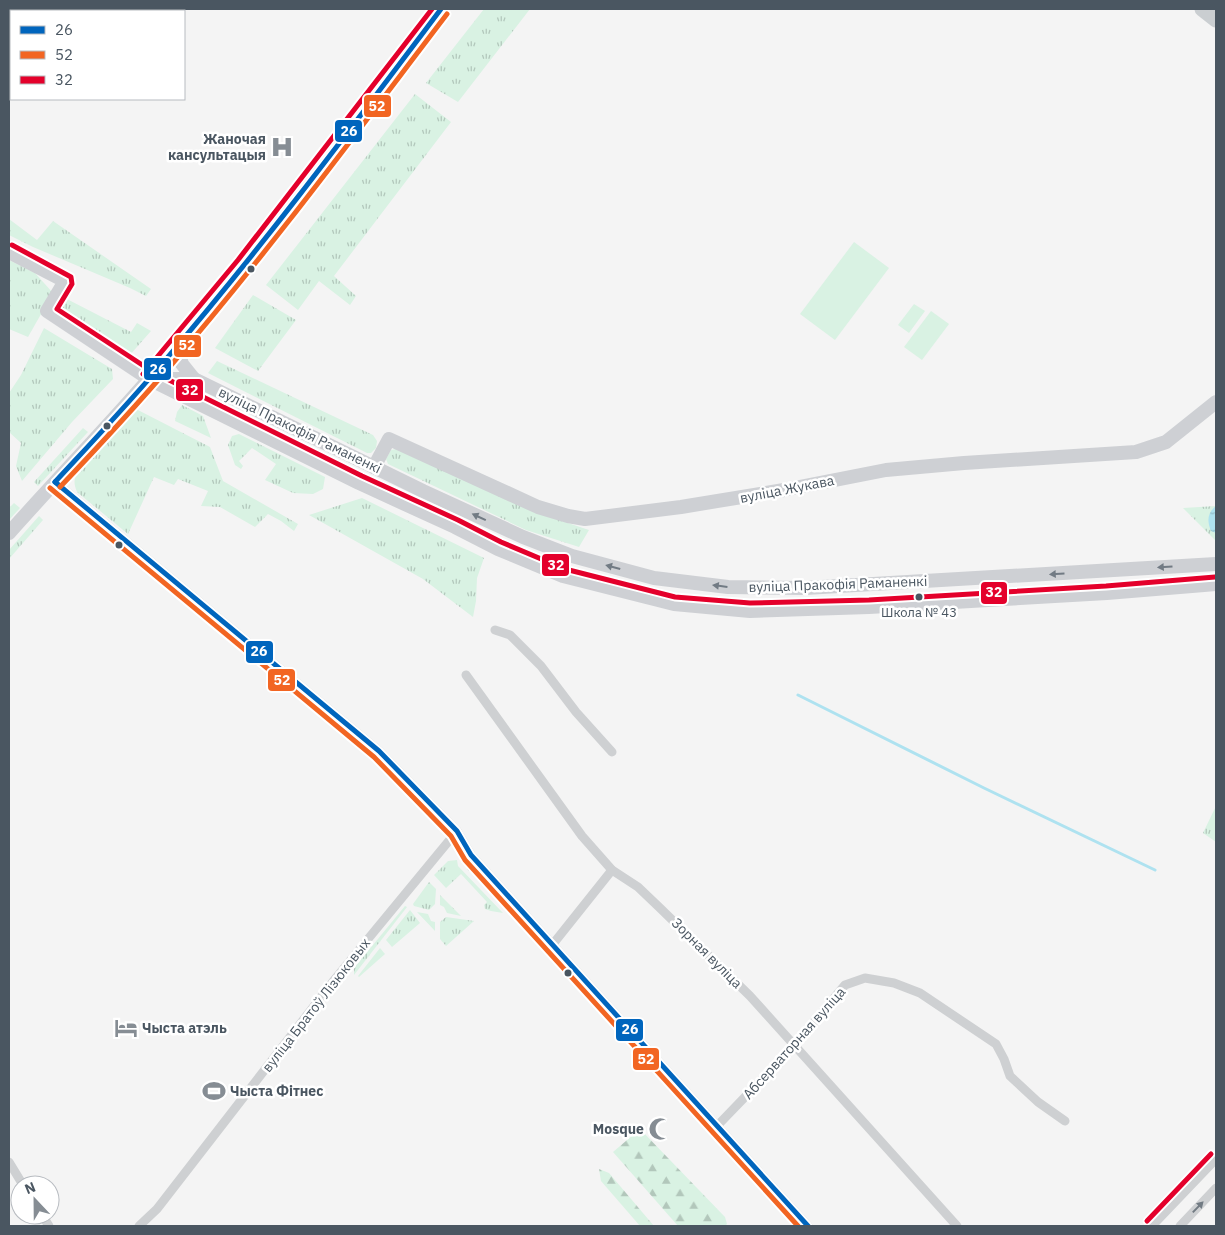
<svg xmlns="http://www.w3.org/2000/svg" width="1225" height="1235" viewBox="0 0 1225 1235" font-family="'IBM Plex Sans',sans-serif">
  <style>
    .grass { fill: url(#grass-tufts) }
    .forest { fill: url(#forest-firs) }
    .pitch { fill: #d9f2e3 }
    .water { fill: url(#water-ripples) }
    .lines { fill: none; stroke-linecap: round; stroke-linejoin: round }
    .stream { stroke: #aee2f0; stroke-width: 3 }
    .street { stroke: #ced0d2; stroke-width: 9 }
    .secondary { stroke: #ced0d4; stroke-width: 14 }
    .primary { stroke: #caced1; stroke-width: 15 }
    .bus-1-casing { stroke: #fff; stroke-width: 9 }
    .bus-2-casing { stroke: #fff; stroke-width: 9 }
    .bus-3-casing { stroke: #fff; stroke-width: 9 }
    .bus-1 { stroke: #0065bd; stroke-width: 5 }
    .bus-2 { stroke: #f26522; stroke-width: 5 }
    .bus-3 { stroke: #e4002b; stroke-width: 5 }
    .oneway { fill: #727b84 }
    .oneway2 { fill: #727b83 }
    .bus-dot { fill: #4a5661; stroke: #fff; stroke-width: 2 }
    .labels { text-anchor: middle; stroke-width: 5; stroke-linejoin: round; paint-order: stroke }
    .bus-label { font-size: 13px; fill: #4a5661; stroke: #fff }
    .poi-label { font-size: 14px; font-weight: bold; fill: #4a5661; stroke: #fff; text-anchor: end }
    .street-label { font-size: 14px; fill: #4a5661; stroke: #fff }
    .line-badge { stroke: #fff; stroke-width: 2 }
    .badge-label { font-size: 14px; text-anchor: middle; font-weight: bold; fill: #fff }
  </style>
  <defs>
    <pattern id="grass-tufts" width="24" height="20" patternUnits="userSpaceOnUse" patternTransform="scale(1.25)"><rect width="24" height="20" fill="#d9f2e3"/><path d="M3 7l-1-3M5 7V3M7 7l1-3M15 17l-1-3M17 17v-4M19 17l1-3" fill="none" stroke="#b2c7bb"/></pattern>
    <pattern id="forest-firs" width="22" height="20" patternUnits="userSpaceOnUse" patternTransform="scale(1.25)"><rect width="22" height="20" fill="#d9f2e3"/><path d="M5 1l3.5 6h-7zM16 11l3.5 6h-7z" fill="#b2c7bb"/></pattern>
    <pattern id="water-ripples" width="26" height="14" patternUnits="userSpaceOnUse" patternTransform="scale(1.25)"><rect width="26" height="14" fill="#aee2f0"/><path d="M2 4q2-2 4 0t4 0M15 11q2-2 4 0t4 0" fill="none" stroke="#90bac6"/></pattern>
  </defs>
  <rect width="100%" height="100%" fill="#f4f4f4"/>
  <!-- grass -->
  <g class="grass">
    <path d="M484,9H530L458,102L426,83Z"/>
    <path d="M415,94L451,122L334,276L356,296L350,305L319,281L298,310L266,285Z"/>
    <path d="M9,219L37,240L53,221L151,289L146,296L130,288L33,247L9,235Z"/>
    <path d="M9,260L35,273L53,293L28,337L9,329Z"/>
    <path d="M253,295L296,320L258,371L215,348Z"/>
    <path d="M63,297L131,332L137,323L151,331L129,356L56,307Z"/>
    <path d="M44,328L112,369L113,379L72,422L22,481L16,466L21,443L9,432V393L21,375Z"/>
    <path d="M217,361L373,435L377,441L376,448L371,453H367L208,373Z"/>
    <path d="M182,405L203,416L211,438L175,421L177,412Z"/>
    <path d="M136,409L210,447L223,481L298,524L294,531L281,521L268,514L255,527L220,507L201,506L208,491L178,479L174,485L154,477L128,534L77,492C74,484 73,480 78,472Z"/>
    <path d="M83,428L88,432L38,486L34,482Z"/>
    <path d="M239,434L325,477L323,489L313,494L293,493L265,480L276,464L252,448L239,461L243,466L241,469L235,465L228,445L232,436Z"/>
    <path d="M396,449L544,515L589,530L579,547L526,530L388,464L386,459L391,450Z"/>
    <path d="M362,498L484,558L477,578L476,601L473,617L423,579L309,515Z"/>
    <path d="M14,503L20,508L9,520V508Z"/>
    <path d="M1216,506V541L1183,508Z"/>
    <path d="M39,516L43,520L9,559V550Z"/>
    <path d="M1216,806V842L1203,833Z"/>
    <path d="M457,860L458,866L503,913L491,911L485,909L484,905L487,902L461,874L446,888L434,875L448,861Z"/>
    <path d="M469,866L509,908L508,912L467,869Z"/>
    <path d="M429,882L436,889L435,904L429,910L414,906L413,904Z"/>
    <path d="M440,895L461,916L447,913L444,907L440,905Z"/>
    <path d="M405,906L407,907L354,975V968Z"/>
    <path d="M410,910L420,923L392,947L386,940Z"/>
    <path d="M417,912L428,914L431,921L435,922V931Z"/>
    <path d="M446,917L474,921L446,946L440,939V922Z"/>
    <path d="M380,948L385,954L359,977L358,976Z"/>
  </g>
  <!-- forest -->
  <g class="forest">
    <path d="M640,1129L725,1217L727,1224L725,1226H678L613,1152Z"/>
    <path d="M599,1169L609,1173L654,1226H640L601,1181Z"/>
  </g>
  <!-- pitch -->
  <g class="pitch">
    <path d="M854,242L889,268L835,340L800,314Z"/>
    <path d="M914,304L925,311L909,333L898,325Z"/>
    <path d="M931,311L949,324L922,360L904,347Z"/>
  </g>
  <!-- water -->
  <path class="water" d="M1216,506V533L1211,531C1207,521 1207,513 1216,506Z"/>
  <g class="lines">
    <!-- stream -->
    <path class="stream" d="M798,695L984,788L1155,870"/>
    <!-- street -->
    <g class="street">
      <path d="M55,482L379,751L457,831L471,855L808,1226"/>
      <path d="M495,630L510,635L541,666L576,712L612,752"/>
      <path d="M466,675L582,836L612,870L638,887L661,909L750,996L957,1226"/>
      <path d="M553,944L612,870"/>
      <path d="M717,1126L794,1046L845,985L865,978L894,983L920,993L996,1044L1004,1059L1010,1076L1038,1102L1065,1121"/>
      <path d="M9,1162L23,1185"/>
      <path d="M42,1215L49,1226"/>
      <path d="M139,1226L157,1209L335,979L457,831"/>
      <path d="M1152,1226L1216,1159"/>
      <path d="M1180,1226L1216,1188"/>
    </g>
    <!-- secondary -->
    <g class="secondary">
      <path d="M9,252L65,281L47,311L149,379L359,483L455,527L498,549L563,576L674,604L750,611L869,607L1107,593L1216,584"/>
      <path d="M177,347L182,364L194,379"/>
      <path d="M152,379H194L423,491L523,537L572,556L654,578L728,587L805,588L1216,564"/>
      <path d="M374,467L389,439L538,507L568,516L585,519L681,507L784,490L886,470L964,463L1136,452L1166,442L1216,402"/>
      <path d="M9,533C66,469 126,408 181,342C271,234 356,121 441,9"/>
    </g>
    <!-- primary -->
    <path class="primary" d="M1202,9L1216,20"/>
    <defs>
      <g id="bus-1">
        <path d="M55,482L379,751L457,831L471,855L808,1226"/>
        <path d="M55,482C93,441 131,401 167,358C263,246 352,127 441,9"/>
      </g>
      <g id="bus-2">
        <path d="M60,487C98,447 136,406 172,364C269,251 357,132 447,14"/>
        <path d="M50,488L374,757L451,836L465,860L798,1226"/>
      </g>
      <g id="bus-3">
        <path d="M12,245L71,277L72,284L57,309L153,372L362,476L458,520L501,542L565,569L675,597L750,603L869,600L1106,586L1215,577"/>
        <path d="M143,374L238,260L432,9"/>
        <path d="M1147,1221L1211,1154"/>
      </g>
    </defs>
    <!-- bus-1 casing -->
    <use href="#bus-1" class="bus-1-casing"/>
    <!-- bus-2 casing -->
    <use href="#bus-2" class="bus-2-casing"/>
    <!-- bus-3 casing -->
    <use href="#bus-3" class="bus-3-casing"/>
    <!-- bus-1 -->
    <use href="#bus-1" class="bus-1"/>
    <!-- bus-2 -->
    <use href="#bus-2" class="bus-2"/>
    <!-- bus-3 -->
    <use href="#bus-3" class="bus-3"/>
  </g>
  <!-- one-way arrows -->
  <defs><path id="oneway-solid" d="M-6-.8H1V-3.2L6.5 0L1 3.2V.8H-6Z" transform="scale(1.25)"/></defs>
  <g class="oneway">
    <use href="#oneway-solid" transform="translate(479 517) rotate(-155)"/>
    <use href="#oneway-solid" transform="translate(613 567) rotate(-165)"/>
    <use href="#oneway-solid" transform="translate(1165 567) rotate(176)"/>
    <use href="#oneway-solid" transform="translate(1057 574) rotate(177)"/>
    <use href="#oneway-solid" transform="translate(720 586) rotate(-173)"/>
  </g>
  <use class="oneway2" href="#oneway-solid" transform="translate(1198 1207) rotate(-46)"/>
  <!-- icons -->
  <defs>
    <symbol id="hospital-bare" viewBox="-9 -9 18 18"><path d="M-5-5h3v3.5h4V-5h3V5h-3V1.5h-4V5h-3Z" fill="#868d94" stroke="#fff" stroke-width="2.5" paint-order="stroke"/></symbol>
    <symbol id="hotel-bare" viewBox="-9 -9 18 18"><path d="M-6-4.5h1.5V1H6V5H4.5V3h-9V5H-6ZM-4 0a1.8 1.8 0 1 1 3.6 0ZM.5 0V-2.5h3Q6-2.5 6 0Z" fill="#868d94" stroke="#fff" stroke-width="2.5" paint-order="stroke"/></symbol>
    <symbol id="stadium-bare" viewBox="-9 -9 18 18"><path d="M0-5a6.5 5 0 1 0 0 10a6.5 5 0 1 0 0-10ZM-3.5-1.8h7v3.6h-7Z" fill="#868d94" stroke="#fff" stroke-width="2.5" paint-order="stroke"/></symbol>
    <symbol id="mosque-bare" viewBox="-9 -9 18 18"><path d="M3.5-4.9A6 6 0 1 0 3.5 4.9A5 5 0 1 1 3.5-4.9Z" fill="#868d94" stroke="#fff" stroke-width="2.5" paint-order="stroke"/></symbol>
  </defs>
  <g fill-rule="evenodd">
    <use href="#hospital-bare" x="266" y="131" width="32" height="32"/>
    <use href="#hotel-bare" x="110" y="1012" width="32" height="32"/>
    <use href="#stadium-bare" x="198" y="1075" width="32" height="32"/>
    <use href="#mosque-bare" x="644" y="1113" width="32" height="32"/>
  </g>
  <!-- markers -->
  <g class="bus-dot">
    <circle cx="251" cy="269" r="4.5"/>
    <circle cx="107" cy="426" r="4.5"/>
    <circle cx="119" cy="545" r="4.5"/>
    <circle cx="919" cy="597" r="4.5"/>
    <circle cx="568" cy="973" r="4.5"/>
  </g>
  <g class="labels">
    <!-- bus labels -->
    <g class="bus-label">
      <text x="919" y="617">Школа № 43</text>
    </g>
    <!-- poi labels -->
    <g class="poi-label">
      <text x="266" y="144">Жаночая<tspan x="266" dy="16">кансультацыя</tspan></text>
      <text x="142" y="1033" text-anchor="start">Чыста атэль</text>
      <text x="230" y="1096" text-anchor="start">Чыста Фітнес</text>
      <text x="644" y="1134">Mosque</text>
    </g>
    <!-- street labels -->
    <g class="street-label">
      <text transform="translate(300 430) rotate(26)" y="5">вуліца Пракофія Раманенкі</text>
      <text transform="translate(787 489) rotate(-11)" y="5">вуліца Жукава</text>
      <text transform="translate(838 584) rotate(-2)" y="5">вуліца Пракофія Раманенкі</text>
      <text transform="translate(707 953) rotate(45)" y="5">Зорная вуліца</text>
      <text transform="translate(316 1005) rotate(-52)" y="5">вуліца Братоў Лізюковых</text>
      <text transform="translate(794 1043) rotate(-48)" y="5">Абсерваторная вуліца</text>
    </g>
  </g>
  <g class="line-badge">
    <rect x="363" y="94" width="29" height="24" rx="5" fill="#f26522"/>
    <rect x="334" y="119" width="29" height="24" rx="5" fill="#0065bd"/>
    <rect x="173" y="334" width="29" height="24" rx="5" fill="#f26522"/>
    <rect x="143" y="357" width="29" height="24" rx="5" fill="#0065bd"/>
    <rect x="175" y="378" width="29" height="24" rx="5" fill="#e4002b"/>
    <rect x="541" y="553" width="29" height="24" rx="5" fill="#e4002b"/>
    <rect x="980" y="581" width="28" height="24" rx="5" fill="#e4002b"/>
    <rect x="245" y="640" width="29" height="24" rx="5" fill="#0065bd"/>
    <rect x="267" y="668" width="29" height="24" rx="5" fill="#f26522"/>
    <rect x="615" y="1018" width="29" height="24" rx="5" fill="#0065bd"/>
    <rect x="632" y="1047" width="28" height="24" rx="5" fill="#f26522"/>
  </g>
  <g class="badge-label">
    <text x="377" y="111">52</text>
    <text x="349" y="136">26</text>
    <text x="187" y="350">52</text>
    <text x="158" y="374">26</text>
    <text x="190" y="395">32</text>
    <text x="556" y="570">32</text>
    <text x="994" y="597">32</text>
    <text x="259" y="656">26</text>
    <text x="282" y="685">52</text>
    <text x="630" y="1034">26</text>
    <text x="646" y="1064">52</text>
  </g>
  <!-- border -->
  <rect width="1225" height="1235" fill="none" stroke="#4a5661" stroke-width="20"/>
  <!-- legend -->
  <rect x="10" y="10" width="175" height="90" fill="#ffffff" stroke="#b7bbc0"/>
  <rect x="20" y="26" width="25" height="8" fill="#0065bd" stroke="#b7bbc0"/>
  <text x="55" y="35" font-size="15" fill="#4a5661">26</text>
  <rect x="20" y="51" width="25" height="8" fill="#f26522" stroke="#b7bbc0"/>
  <text x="55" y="60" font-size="15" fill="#4a5661">52</text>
  <rect x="20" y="76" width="25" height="8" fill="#e4002b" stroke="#b7bbc0"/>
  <text x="55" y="85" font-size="15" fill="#4a5661">32</text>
  <!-- north arrow -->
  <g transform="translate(35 1200) rotate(338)"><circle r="24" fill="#ffffff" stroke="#b7bbc0"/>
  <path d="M0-4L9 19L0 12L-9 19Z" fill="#868d94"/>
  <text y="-8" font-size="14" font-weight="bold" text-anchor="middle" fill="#4a5661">N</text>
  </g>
</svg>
